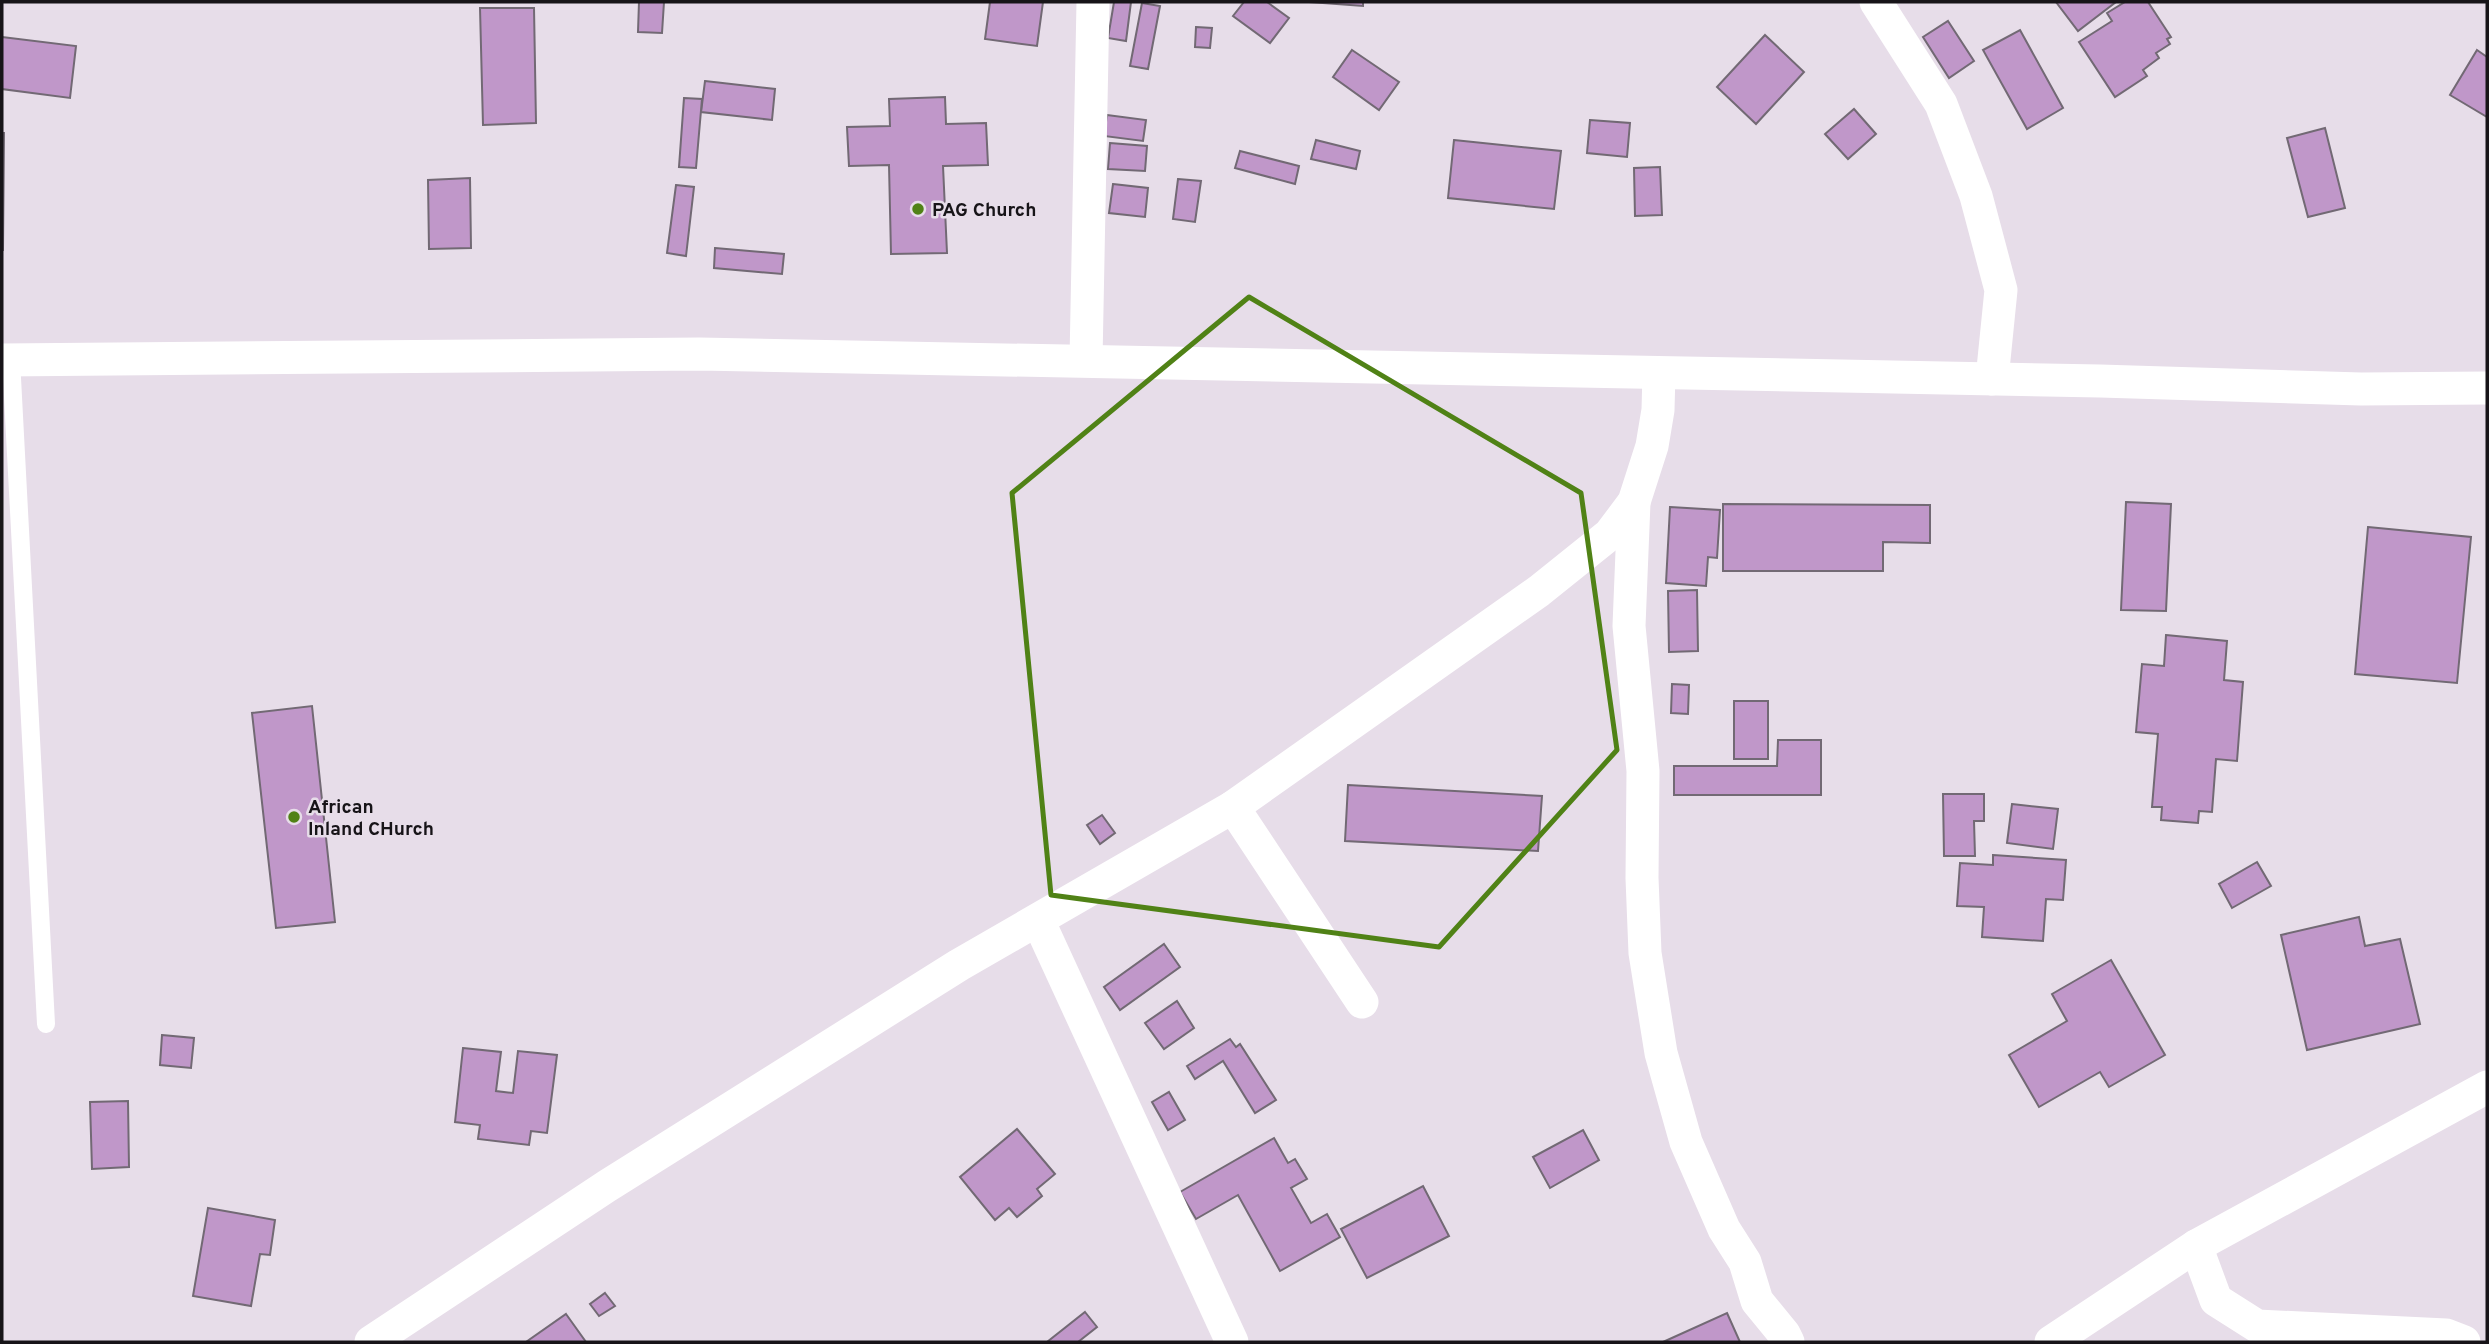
<svg xmlns="http://www.w3.org/2000/svg" width="2489" height="1344" viewBox="0 0 2489 1344" font-family="Overpass,sans-serif">
  <style>
    .building { fill: #c097c9; stroke: #726974; stroke-width: 2 }
    .lines { fill: none; stroke-linecap: round; stroke-linejoin: round }
    .service { stroke: #fff; stroke-width: 18 }
    .minor { stroke: #fff; stroke-width: 33 }
    .marked { fill: none; stroke: #508216; stroke-width: 5; stroke-linejoin: round }
    .poi-dot { fill: #508216; stroke: #e7dde9; stroke-width: 2.5 }
    .labels { text-anchor: middle; stroke-width: 5; stroke-linejoin: round; paint-order: stroke }
    .poi-label { font-size: 19px; font-weight: bold; fill: #171418; stroke: #e7dde9; text-anchor: start }
  </style>
  <rect width="100%" height="100%" fill="#e7dde9"/>
  <!-- building -->
  <g class="building">
    <path d="M639,2H664L662,33L638,32Z"/>
    <path d="M990,2H1043L1037,46L985,39Z"/>
    <path d="M1114,2H1131L1126,41L1108,38Z"/>
    <path d="M1244,2H1267L1289,18L1270,43L1233,16Z"/>
    <path d="M1309,2H1363V6Z"/>
    <path d="M2056,2H2116L2078,31Z"/>
    <path d="M2125,2H2148L2171,37L2167,39L2170,44L2156,53L2159,58L2143,70L2147,76L2115,97L2079,42L2112,21L2107,13Z"/>
    <path d="M1142,3L1160,6L1148,69L1130,66Z"/>
    <path d="M480,8H534L536,123L483,125Z"/>
    <path d="M1948,21L1974,61L1949,78L1923,37Z"/>
    <path d="M1196,27L1212,28L1210,48L1195,47Z"/>
    <path d="M2020,30L2063,108L2027,129L1983,50Z"/>
    <path d="M1765,35L1804,72L1756,124L1717,87Z"/>
    <path d="M2,37L76,46L70,98L2,89Z"/>
    <path d="M1352,50L1399,82L1379,110L1333,77Z"/>
    <path d="M2477,50L2487,57V117L2450,95Z"/>
    <path d="M705,81L775,89L772,120L701,112Z"/>
    <path d="M945,97L946,124L986,123L988,165L943,166L947,253L891,254L889,165L849,166L847,127L890,126L889,99Z"/>
    <path d="M684,98L702,99L696,168L679,167Z"/>
    <path d="M1854,109L1876,134L1848,159L1825,134Z"/>
    <path d="M1107,115L1146,120L1143,141L1104,136Z"/>
    <path d="M1590,120L1630,123L1627,157L1587,153Z"/>
    <path d="M2325,128L2345,208L2308,217L2287,138Z"/>
    <path d="M2,133H4L3,250H2Z"/>
    <path d="M1316,140L1360,151L1356,169L1311,159Z"/>
    <path d="M1454,140L1561,151L1554,209L1448,198Z"/>
    <path d="M1110,143L1147,146L1145,171L1108,169Z"/>
    <path d="M1240,151L1299,166L1295,184L1235,168Z"/>
    <path d="M1660,167L1662,215L1635,216L1634,168Z"/>
    <path d="M470,178L471,248L429,249L428,180Z"/>
    <path d="M1178,179L1201,181L1195,222L1173,219Z"/>
    <path d="M1113,184L1148,188L1145,217L1109,213Z"/>
    <path d="M676,185L694,187L686,256L667,253Z"/>
    <path d="M715,248L784,254L782,274L714,268Z"/>
    <path d="M2126,502L2171,504L2166,611L2121,610Z"/>
    <path d="M1723,504L1930,505V543L1883,542V571H1723Z"/>
    <path d="M1670,507L1720,510L1717,558L1708,557L1706,586L1666,583Z"/>
    <path d="M2368,527L2471,537L2457,683L2355,674Z"/>
    <path d="M1697,590L1698,651L1669,652L1668,591Z"/>
    <path d="M2166,635L2227,641L2224,680L2243,682L2237,761L2216,759L2212,812L2199,811L2198,823L2161,820L2162,807H2152L2158,734L2136,732L2142,664L2164,666Z"/>
    <path d="M1672,684L1689,685L1688,714L1671,713Z"/>
    <rect x="1734" y="701" width="34" height="58"/>
    <path d="M312,706L335,922L276,928L252,713Z"/>
    <path d="M1778,740H1821V795H1674V766H1777Z"/>
    <path d="M1348,785L1542,796L1538,851L1345,841Z"/>
    <path d="M1943,794H1984V821H1974L1975,856H1944Z"/>
    <path d="M2012,804L2058,809L2053,849L2007,843Z"/>
    <path d="M1102,815L1115,833L1100,844L1087,825Z"/>
    <path d="M1993,855L2066,860L2063,900L2046,899L2043,941L1982,937L1984,907L1957,906L1960,863L1993,865Z"/>
    <path d="M2257,862L2271,886L2232,908L2219,884Z"/>
    <path d="M2359,917L2365,946L2400,939L2420,1024L2307,1050L2281,935Z"/>
    <path d="M1164,944L1180,967L1120,1010L1104,987Z"/>
    <path d="M2111,960L2165,1055L2109,1087L2100,1072L2039,1107L2009,1055L2067,1021L2052,994Z"/>
    <path d="M1177,1001L1194,1028L1164,1049L1145,1023Z"/>
    <path d="M162,1035L194,1038L191,1068L160,1065Z"/>
    <path d="M1230,1039L1236,1047L1240,1044L1276,1100L1255,1113L1223,1061L1195,1079L1187,1066Z"/>
    <path d="M463,1048L501,1052L496,1091L513,1093L518,1051L557,1055L547,1133L531,1131L529,1145L478,1139L480,1125L455,1122Z"/>
    <path d="M1169,1092L1185,1120L1168,1130L1152,1102Z"/>
    <path d="M128,1101L129,1167L92,1169L90,1102Z"/>
    <path d="M1017,1129L1055,1174L1037,1189L1042,1196L1017,1217L1009,1208L995,1220L960,1177Z"/>
    <path d="M1583,1130L1599,1160L1550,1188L1533,1157Z"/>
    <path d="M1274,1138L1288,1163L1295,1159L1307,1179L1291,1188L1311,1223L1327,1214L1340,1237L1280,1271L1238,1195L1196,1219L1180,1192Z"/>
    <path d="M1423,1186L1449,1236L1367,1278L1341,1229Z"/>
    <path d="M208,1208L275,1220L270,1255L260,1254L251,1306L193,1296Z"/>
    <path d="M605,1293L615,1306L599,1316L590,1304Z"/>
    <path d="M1085,1312L1097,1327L1078,1342H1047Z"/>
    <path d="M1727,1313L1740,1342H1663Z"/>
    <path d="M566,1314L586,1342H526Z"/>
  </g>
  <g class="lines">
    <!-- service -->
    <path class="service" d="M11,359L46,1024"/>
    <!-- minor -->
    <g class="minor">
      <path d="M1876,2L1941,104L1976,196L2001,290L1992,379"/>
      <path d="M2,360L699,354L2100,381L2361,389L2487,388"/>
      <path d="M1086,360L1093,2"/>
      <path d="M1634,502L1629,626L1643,771L1642,878L1645,953L1661,1053L1686,1142L1724,1229L1745,1262L1757,1301L1784,1334L1788,1342"/>
      <path d="M1233,807L1362,1002"/>
      <path d="M1038,920L1232,1342"/>
      <path d="M2196,1246L2216,1300L2257,1326L2446,1335L2464,1342"/>
      <path d="M371,1342L607,1186L959,965L1233,807L1539,591L1610,534L1634,502L1652,446L1658,410L1659,373"/>
      <path d="M2051,1342L2196,1246L2487,1087"/>
    </g>
  </g>
  <!-- marked area -->
  <path class="marked" d="M1249,297L1581,493L1617,750L1439,947L1051,895L1012,493Z"/>
  <!-- markers -->
  <g class="poi-dot">
    <circle cx="918" cy="209" r="7"/>
    <circle cx="294" cy="817" r="7"/>
  </g>
  <g class="labels">
    <!-- poi labels -->
    <g class="poi-label">
      <text x="932" y="216">PAG Church</text>
      <text x="308" y="813">African<tspan x="308" dy="22">Inland CHurch</tspan></text>
    </g>
  </g>
  <!-- border -->
  <rect width="2489" height="1344" fill="none" stroke="#171418" stroke-width="7"/>
</svg>
